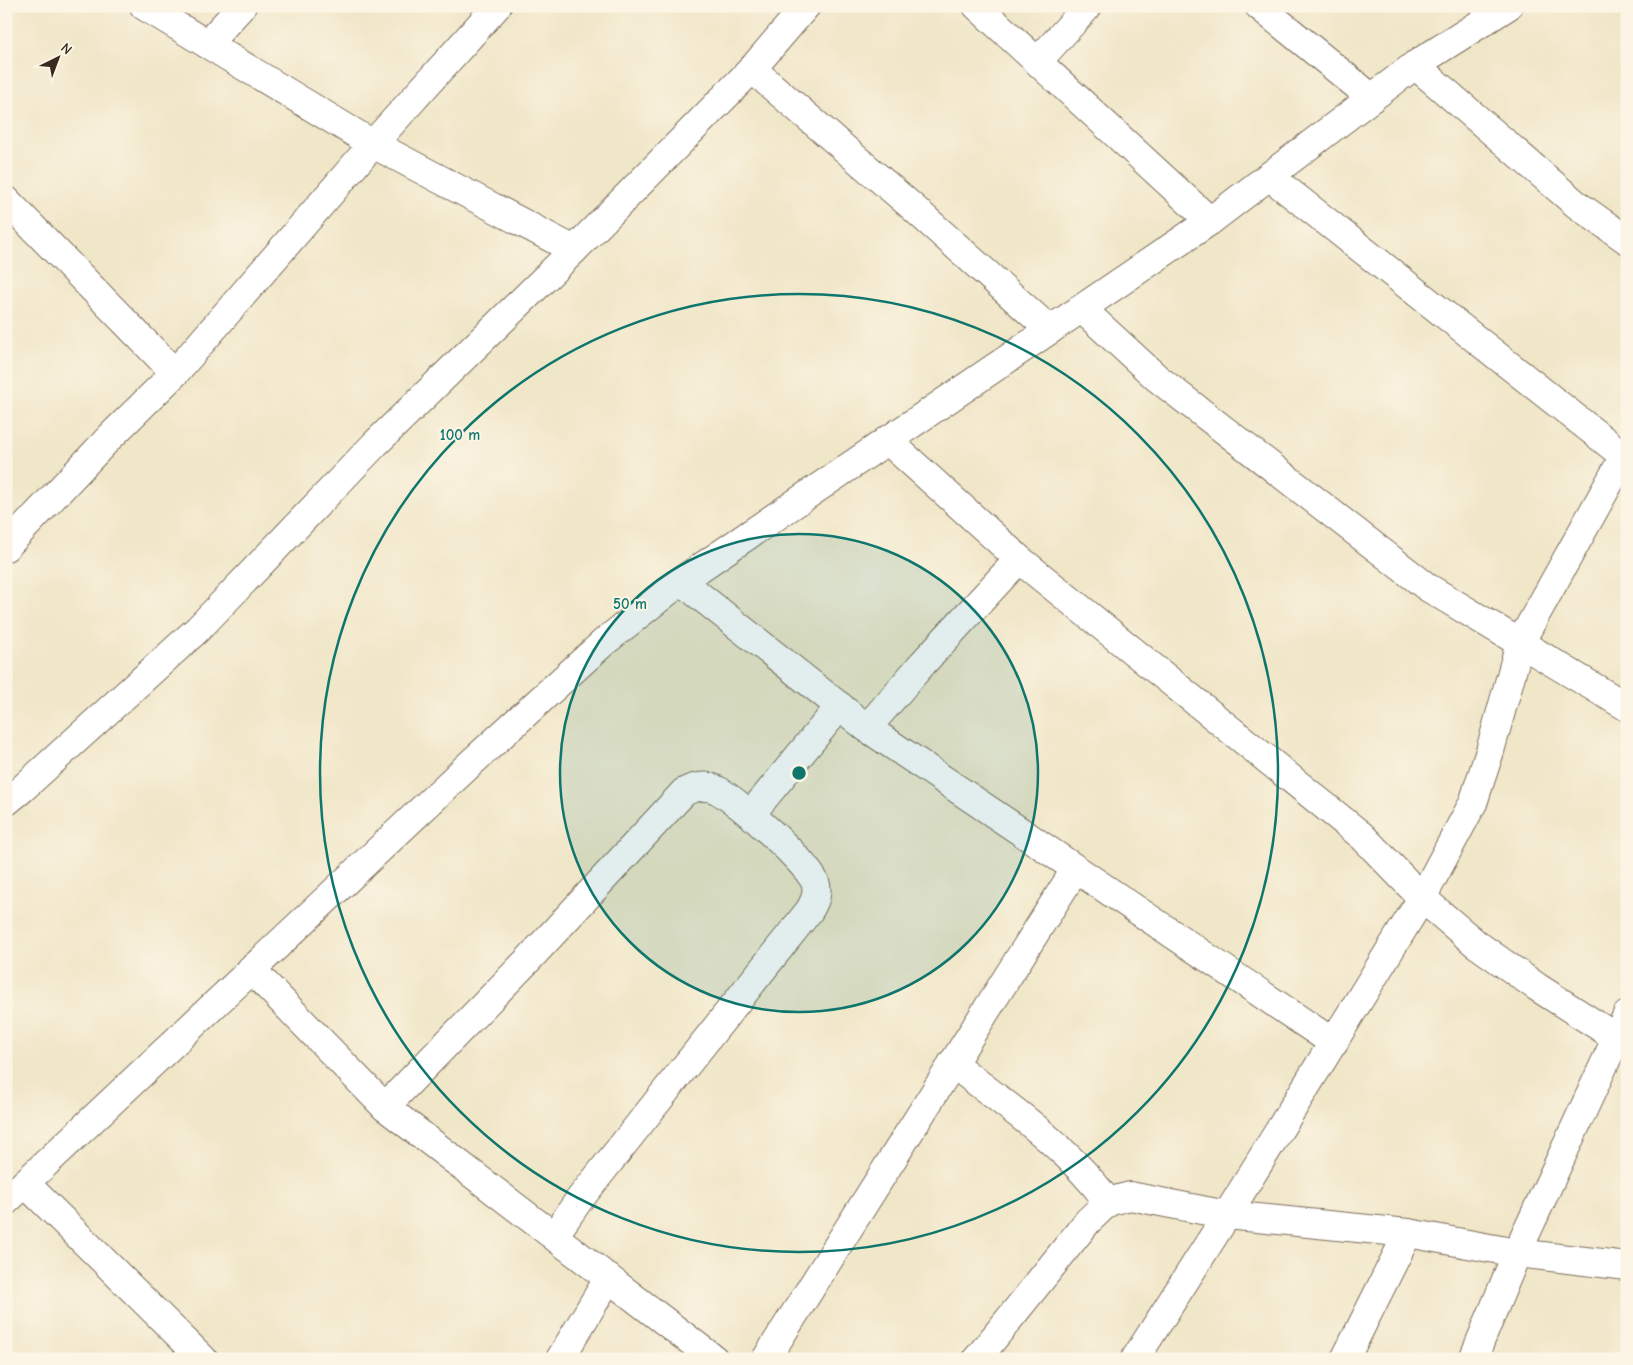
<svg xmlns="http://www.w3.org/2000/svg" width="1633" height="1365" viewBox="0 0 1633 1365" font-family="'Comic Neue',sans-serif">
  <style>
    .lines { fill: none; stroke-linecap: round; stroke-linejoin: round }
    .street-casing { stroke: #7a6c5a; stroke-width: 30 }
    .secondary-casing { stroke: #7a6c5a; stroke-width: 30 }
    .street { stroke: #fff; stroke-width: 28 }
    .secondary { stroke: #fff; stroke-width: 28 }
    .ring { fill: none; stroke: #0f766e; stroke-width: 2.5 }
    .centre { fill: #0f766e; stroke: #fcf5e5; stroke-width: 2.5 }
    .ring-label { font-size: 15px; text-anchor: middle; font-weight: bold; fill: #0f766e; stroke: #fcf5e5; stroke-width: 4; stroke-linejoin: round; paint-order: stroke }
  </style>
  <rect width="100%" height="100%" fill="#fcf5e5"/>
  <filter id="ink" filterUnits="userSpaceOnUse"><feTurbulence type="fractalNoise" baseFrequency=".02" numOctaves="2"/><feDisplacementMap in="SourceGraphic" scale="10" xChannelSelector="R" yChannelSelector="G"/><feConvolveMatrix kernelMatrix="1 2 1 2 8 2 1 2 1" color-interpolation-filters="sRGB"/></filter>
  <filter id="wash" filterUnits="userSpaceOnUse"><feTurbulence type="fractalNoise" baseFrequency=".0096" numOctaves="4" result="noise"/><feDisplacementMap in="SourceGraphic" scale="20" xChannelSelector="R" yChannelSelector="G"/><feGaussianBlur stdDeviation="1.12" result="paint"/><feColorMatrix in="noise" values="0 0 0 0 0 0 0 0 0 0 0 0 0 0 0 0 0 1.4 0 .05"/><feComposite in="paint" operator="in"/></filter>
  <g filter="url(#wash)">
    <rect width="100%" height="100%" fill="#f0e6c8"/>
  </g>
  <g filter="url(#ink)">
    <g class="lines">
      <defs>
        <g id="street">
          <path d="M144,6L373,144L574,250"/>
          <path d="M977,6L1210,221"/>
          <path d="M1259,6L1372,98"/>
          <path d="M207,44L242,6"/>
          <path d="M1038,61L1088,6"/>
          <path d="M1415,65L1576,204L1627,240"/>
          <path d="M752,69L909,204L1050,330"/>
          <path d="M1269,176L1624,456"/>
          <path d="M6,200L175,373"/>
          <path d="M1082,309L1157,378L1427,587L1627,707"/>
          <path d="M887,440L1019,559L1362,836L1422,898L1475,943L1537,987L1617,1038"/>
          <path d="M6,547L110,437L175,373L373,144L497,6"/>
          <path d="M681,581L867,728L1334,1043"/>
          <path d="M867,728L923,663L1019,559"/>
          <path d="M751,814L840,706"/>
          <path d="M251,969L385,1107L714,1359"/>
          <path d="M952,1063C1007,1106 1067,1146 1108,1202"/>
          <path d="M385,1107L528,960L684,792C694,787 706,784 717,790C736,799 813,867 816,885C818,895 814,903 809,911L579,1200L554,1236"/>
          <path d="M25,1183L203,1359"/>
          <path d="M6,1201L470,764L603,643L681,581L1210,221L1415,65L1508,6"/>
          <path d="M560,1359L608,1279"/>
          <path d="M766,1359L1075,870"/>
          <path d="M977,1359L1088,1221L1108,1202L1130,1196L1227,1215L1408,1233L1517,1253L1627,1266"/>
          <path d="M1135,1359L1227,1215L1422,898L1473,803L1490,751L1520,643L1627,451"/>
          <path d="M1345,1359L1408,1233"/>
          <path d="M1473,1359L1517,1253L1627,1015"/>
        </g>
        <path id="secondary" d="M6,802L22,789L199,628L375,444L574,250L752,69L806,6"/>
      </defs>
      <!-- street casing -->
      <use href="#street" class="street-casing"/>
      <!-- secondary casing -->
      <use href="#secondary" class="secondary-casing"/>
      <!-- street -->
      <use href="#street" class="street"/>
      <!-- secondary -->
      <use href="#secondary" class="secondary"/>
    </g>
  </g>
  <!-- distance rings -->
  <circle cx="799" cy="773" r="239" fill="#0f766e" fill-opacity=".12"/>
  <g class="ring">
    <circle cx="799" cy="773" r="239"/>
    <circle cx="799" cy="773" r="479"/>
  </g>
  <circle cx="799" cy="773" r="8" class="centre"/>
  <g class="ring-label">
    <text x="460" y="440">100 m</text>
    <text x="630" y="609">50 m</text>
  </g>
  <!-- margin -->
  <rect width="1633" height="1365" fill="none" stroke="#fcf5e5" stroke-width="25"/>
  <!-- north arrow -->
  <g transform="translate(58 58) rotate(42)" stroke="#fcf5e5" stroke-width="4" paint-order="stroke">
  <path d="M0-4L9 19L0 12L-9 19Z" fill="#3b2a1e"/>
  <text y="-8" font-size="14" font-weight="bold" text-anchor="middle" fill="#3b2a1e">N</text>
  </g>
</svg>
